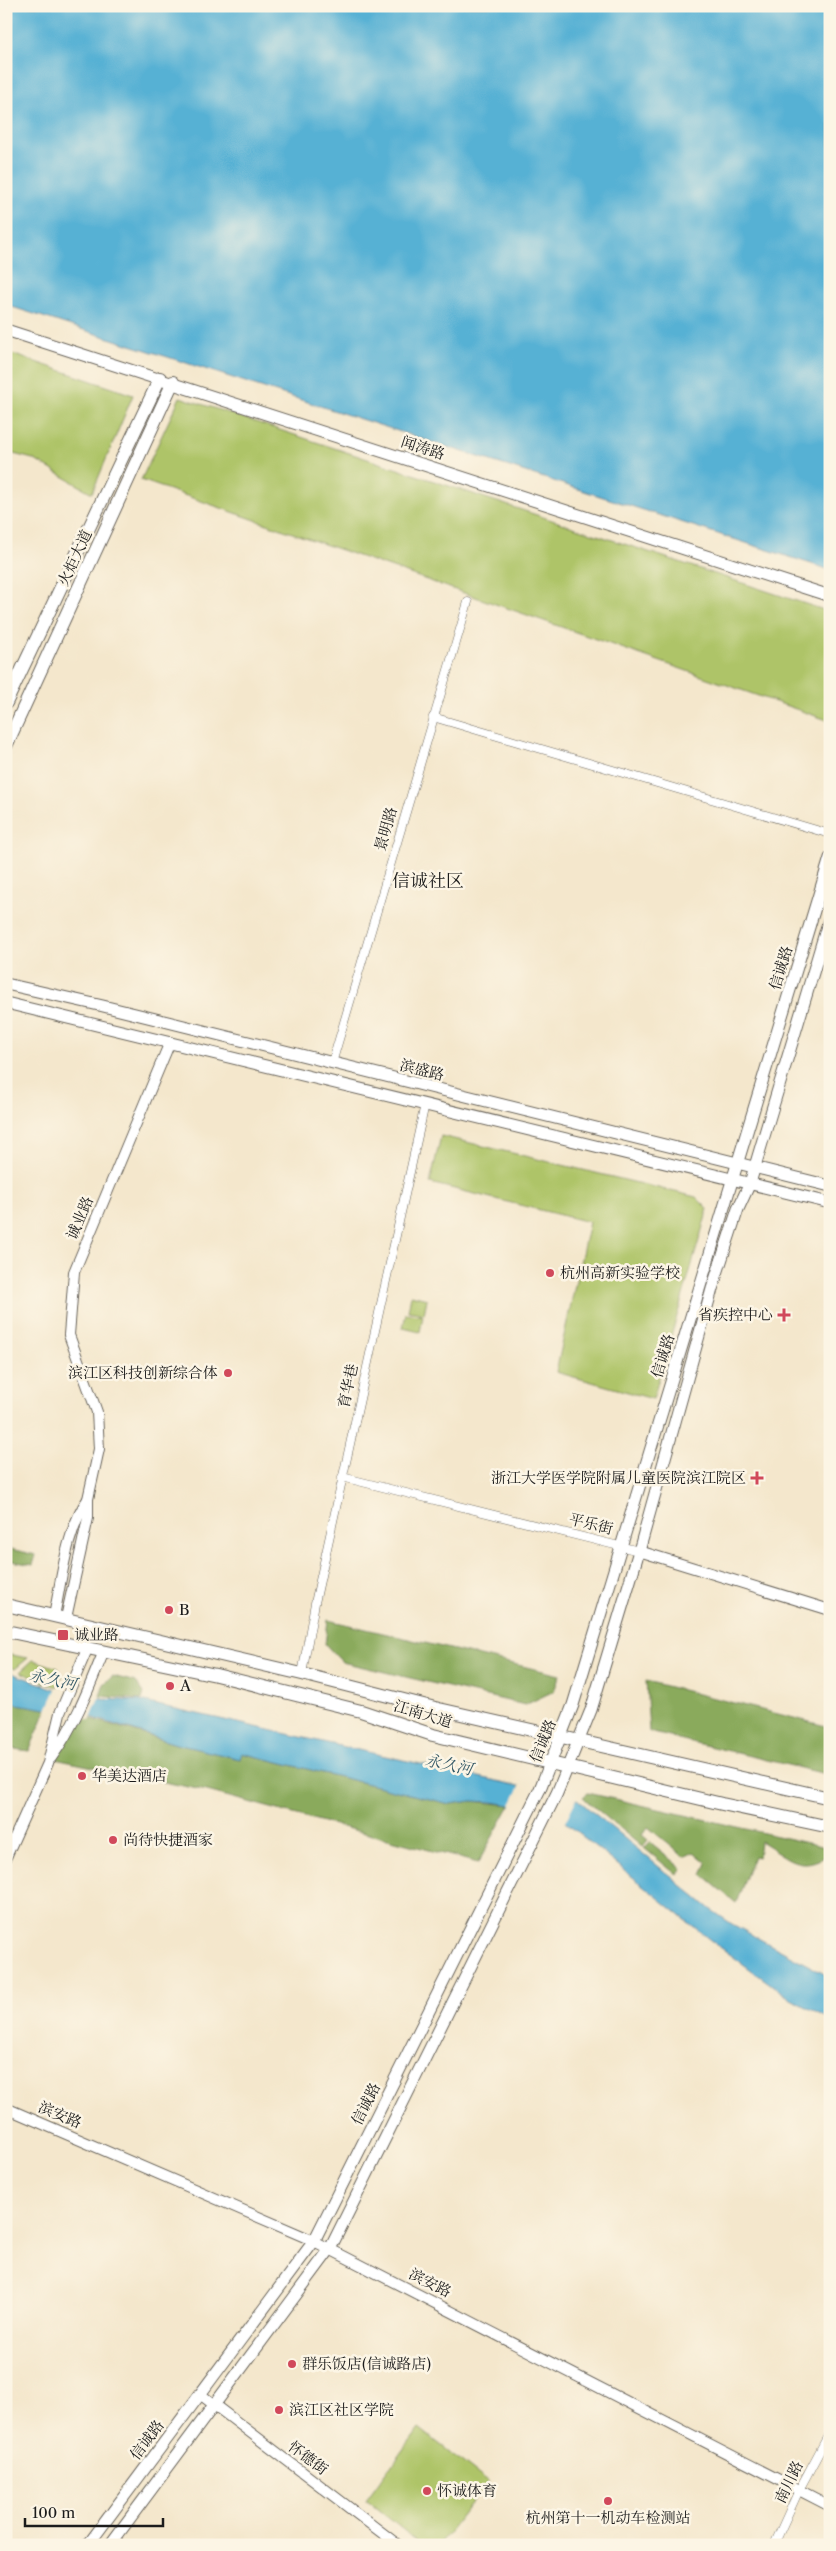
<svg xmlns="http://www.w3.org/2000/svg" width="836" height="2551" viewBox="0 0 836 2551" font-family="'Libre Caslon Text','Noto Serif SC',serif">
  <style>
    .green { fill: #aec468; stroke: #657042 }
    .forest { fill: #8aaa5c; stroke: #53633c }
    .water { fill: #56b1d4; stroke: #396678 }
    .pier { fill: #f4e7cc }
    .lines { fill: none; stroke-linecap: round; stroke-linejoin: round }
    .minor-casing { stroke: #68635a; stroke-width: 9 }
    .tertiary-casing { stroke: #68635a; stroke-width: 12 }
    .secondary-casing { stroke: #68635a; stroke-width: 13 }
    .primary-casing { stroke: #68635a; stroke-width: 14 }
    .minor { stroke: #fff; stroke-width: 8 }
    .tertiary { stroke: #fff; stroke-width: 10 }
    .secondary { stroke: #fff; stroke-width: 11 }
    .primary { stroke: #fff; stroke-width: 12 }
    .poi-dot { fill: #d1495b; stroke: #fcf5e5; stroke-width: 2 }
    .labels { text-anchor: middle; stroke-width: 5; stroke-linejoin: round; paint-order: stroke }
    .street-label { font-size: 15px; fill: #1c1c1c; stroke: #fcf5e5 }
    .poi-label { font-size: 15px; fill: #1c1c1c; stroke: #fcf5e5; text-anchor: start }
    .water-label { font-size: 16px; font-style: italic; fill: #335866; stroke: #fcf5e5 }
    .quarter-label { font-size: 18px; fill: #1c1c1c; stroke: #fcf5e5 }
  </style>
  <rect width="100%" height="100%" fill="#fcf5e5"/>
  <filter id="ink" filterUnits="userSpaceOnUse"><feTurbulence type="fractalNoise" baseFrequency=".02" numOctaves="2"/><feDisplacementMap in="SourceGraphic" scale="10" xChannelSelector="R" yChannelSelector="G"/><feConvolveMatrix kernelMatrix="1 2 1 2 8 2 1 2 1" color-interpolation-filters="sRGB"/></filter>
  <filter id="wash" filterUnits="userSpaceOnUse"><feTurbulence type="fractalNoise" baseFrequency=".0096" numOctaves="4" result="noise"/><feDisplacementMap in="SourceGraphic" scale="20" xChannelSelector="R" yChannelSelector="G"/><feGaussianBlur stdDeviation="1.12" result="paint"/><feColorMatrix in="noise" values="0 0 0 0 0 0 0 0 0 0 0 0 0 0 0 0 0 1.4 0 .05"/><feComposite in="paint" operator="in"/></filter>
  <g filter="url(#wash)">
    <rect width="100%" height="100%" fill="#f4e7cc"/>
    <!-- green -->
    <g class="green">
      <path d="M6,352L133,395L92,493L33,459L6,452Z"/>
      <path d="M180,397L830,612V721L141,480Z"/>
      <path d="M441,1136L696,1197L708,1209L653,1399L556,1372L589,1222L430,1183Z"/>
      <path d="M411,1295L427,1299L424,1314L408,1311Z"/>
      <path d="M406,1313L423,1316L420,1332L403,1328Z"/>
      <path d="M6,1654L28,1658L15,1669L6,1666Z"/>
      <path d="M33,1660L58,1668L62,1676L57,1687L20,1672Z"/>
      <path d="M419,2428L488,2482L439,2545H422L366,2500Z"/>
    </g>
    <!-- forest -->
    <g class="forest">
      <path d="M6,1548L36,1555L33,1565L6,1560Z"/>
      <path d="M328,1620L560,1675L554,1691L525,1705L342,1662L325,1644Z"/>
      <path d="M113,1676L136,1682L144,1693L142,1700L100,1696L104,1684Z"/>
      <path d="M646,1681L830,1727V1775L649,1732Z"/>
      <path d="M6,1702L47,1709L29,1751L6,1748Z"/>
      <path d="M82,1716L176,1744L240,1759L241,1753L450,1804L472,1801L510,1805L478,1863L207,1791L55,1759Z"/>
      <path d="M588,1793L830,1848V1854C798,1874 788,1857 760,1841L758,1857L754,1856L736,1903L702,1875L707,1863L694,1852L684,1857L648,1827L642,1835L648,1840L642,1847L587,1801L583,1797Z"/>
      <path d="M650,1842L682,1868L677,1875L644,1848Z"/>
    </g>
    <!-- water -->
    <g class="water">
      <path d="M6,6H830V570L6,305Z"/>
      <path d="M6,1671L58,1690L100,1699L140,1701L577,1799L710,1909L732,1924L830,1977V2019L791,1999L709,1939L565,1822L510,1805L492,1802L472,1801L450,1804L242,1753L240,1759L176,1744L91,1717L6,1702Z"/>
    </g>
    <!-- pier -->
    <g class="pier">
      <path d="M57,1687L100,1696L90,1720L46,1712Z"/>
      <path d="M521,1784L577,1798L564,1824L510,1807Z"/>
    </g>
  </g>
  <g filter="url(#ink)">
    <g class="lines">
      <defs>
        <g id="minor">
          <path d="M433,717L830,834"/>
          <path d="M332,1063L468,602"/>
          <path d="M342,1477L639,1551"/>
          <path d="M302,1674L315,1603L425,1104"/>
          <path d="M774,2545L799,2490L830,2432"/>
        </g>
        <g id="tertiary">
          <path d="M639,1551L830,1610"/>
          <path d="M54,1616C62,1578 66,1531 88,1499"/>
          <path d="M66,1618L88,1518V1499L99,1449L97,1412L69,1335L74,1272L170,1042"/>
          <path d="M51,1758C75,1725 89,1688 104,1651"/>
          <path d="M6,1857L48,1763L60,1713L88,1647"/>
          <path d="M6,2108L314,2241L830,2506"/>
          <path d="M200,2394L398,2545"/>
        </g>
        <g id="secondary">
          <path d="M6,330L830,596"/>
          <path d="M6,984L103,1006L830,1186"/>
          <path d="M6,1003L830,1203"/>
          <path d="M88,2545L314,2241L540,1789L573,1705L830,858"/>
          <path d="M110,2545L330,2249L557,1793L591,1710L639,1551L712,1289L738,1209L750,1183L830,916"/>
        </g>
        <g id="primary">
          <path d="M6,703L160,378"/>
          <path d="M6,746L173,382"/>
          <path d="M6,1605L302,1674L439,1709L830,1798"/>
          <path d="M6,1631L216,1675L361,1711L433,1735L722,1804L830,1827"/>
        </g>
      </defs>
      <!-- minor casing -->
      <use href="#minor" class="minor-casing"/>
      <!-- tertiary casing -->
      <use href="#tertiary" class="tertiary-casing"/>
      <!-- secondary casing -->
      <use href="#secondary" class="secondary-casing"/>
      <!-- primary casing -->
      <use href="#primary" class="primary-casing"/>
      <!-- minor -->
      <use href="#minor" class="minor"/>
      <!-- tertiary -->
      <use href="#tertiary" class="tertiary"/>
      <!-- secondary -->
      <use href="#secondary" class="secondary"/>
      <!-- primary -->
      <use href="#primary" class="primary"/>
    </g>
  </g>
  <!-- markers -->
  <g class="poi-dot">
    <circle cx="550" cy="1273" r="5"/>
    <path d="M781.5 1307.5h5v5h5v5h-5v5h-5v-5h-5v-5h5z"/>
    <circle cx="228" cy="1373" r="5"/>
    <path d="M754.5 1470.5h5v5h5v5h-5v5h-5v-5h-5v-5h5z"/>
    <circle cx="169" cy="1610" r="5"/>
    <rect x="57" y="1629" width="12" height="12" rx="2.5"/>
    <circle cx="170" cy="1686" r="5"/>
    <circle cx="82" cy="1776" r="5"/>
    <circle cx="113" cy="1840" r="5"/>
    <circle cx="292" cy="2364" r="5"/>
    <circle cx="279" cy="2410" r="5"/>
    <circle cx="427" cy="2491" r="5"/>
    <circle cx="608" cy="2501" r="5"/>
  </g>
  <g class="labels">
    <!-- street labels -->
    <g class="street-label">
      <text transform="translate(423 448) rotate(18)" y="5">闻涛路</text>
      <text transform="translate(75 558) rotate(-65)" y="5">火炬大道</text>
      <text transform="translate(386 829) rotate(-74)" y="5">景明路</text>
      <text transform="translate(781 968) rotate(-73)" y="5">信诚路</text>
      <text transform="translate(422 1070) rotate(14)" y="5">滨盛路</text>
      <text transform="translate(80 1218) rotate(-67)" y="5">诚业路</text>
      <text transform="translate(663 1356) rotate(-73)" y="5">信诚路</text>
      <text transform="translate(348 1386) rotate(-78)" y="5">育华巷</text>
      <text transform="translate(591 1524) rotate(14)" y="5">平乐街</text>
      <text transform="translate(423 1714) rotate(17)" y="5">江南大道</text>
      <text transform="translate(543 1741) rotate(-68)" y="5">信诚路</text>
      <text transform="translate(366 2104) rotate(-63)" y="5">信诚路</text>
      <text transform="translate(60 2115) rotate(23)" y="5">滨安路</text>
      <text transform="translate(430 2283) rotate(27)" y="5">滨安路</text>
      <text transform="translate(147 2440) rotate(-53)" y="5">信诚路</text>
      <text transform="translate(308 2458) rotate(37)" y="5">怀德街</text>
      <text transform="translate(789 2482) rotate(-64)" y="5">南川路</text>
    </g>
    <!-- poi labels -->
    <g class="poi-label">
      <text x="560" y="1278">杭州高新实验学校</text>
      <text x="773" y="1320" text-anchor="end">省疾控中心</text>
      <text x="218" y="1378" text-anchor="end">滨江区科技创新综合体</text>
      <text x="746" y="1483" text-anchor="end">浙江大学医学院附属儿童医院滨江院区</text>
      <text x="179" y="1615">B</text>
      <text x="74" y="1640">诚业路</text>
      <text x="180" y="1691">A</text>
      <text x="92" y="1781">华美达酒店</text>
      <text x="123" y="1845">尚待快捷酒家</text>
      <text x="302" y="2369">群乐饭店(信诚路店)</text>
      <text x="289" y="2415">滨江区社区学院</text>
      <text x="437" y="2496">怀诚体育</text>
      <text x="608" y="2523" text-anchor="middle">杭州第十一机动车检测站</text>
    </g>
    <!-- water labels -->
    <g class="water-label">
      <text transform="translate(53 1679) rotate(12)" y="6">永久河</text>
      <text transform="translate(449 1764) rotate(12)" y="6">永久河</text>
    </g>
    <!-- quarter labels -->
    <g class="quarter-label">
      <text x="428" y="887">信诚社区</text>
    </g>
  </g>
  <!-- margin -->
  <rect width="836" height="2551" fill="none" stroke="#fcf5e5" stroke-width="25"/>
  <!-- scale -->
  <path d="M25 2518v8h138v-8" fill="none" stroke="#1c1c1c" stroke-width="2.5"/>
  <text x="32" y="2518" font-size="15" fill="#1c1c1c" stroke="#fcf5e5" stroke-width="4" paint-order="stroke">100 m</text>
</svg>
